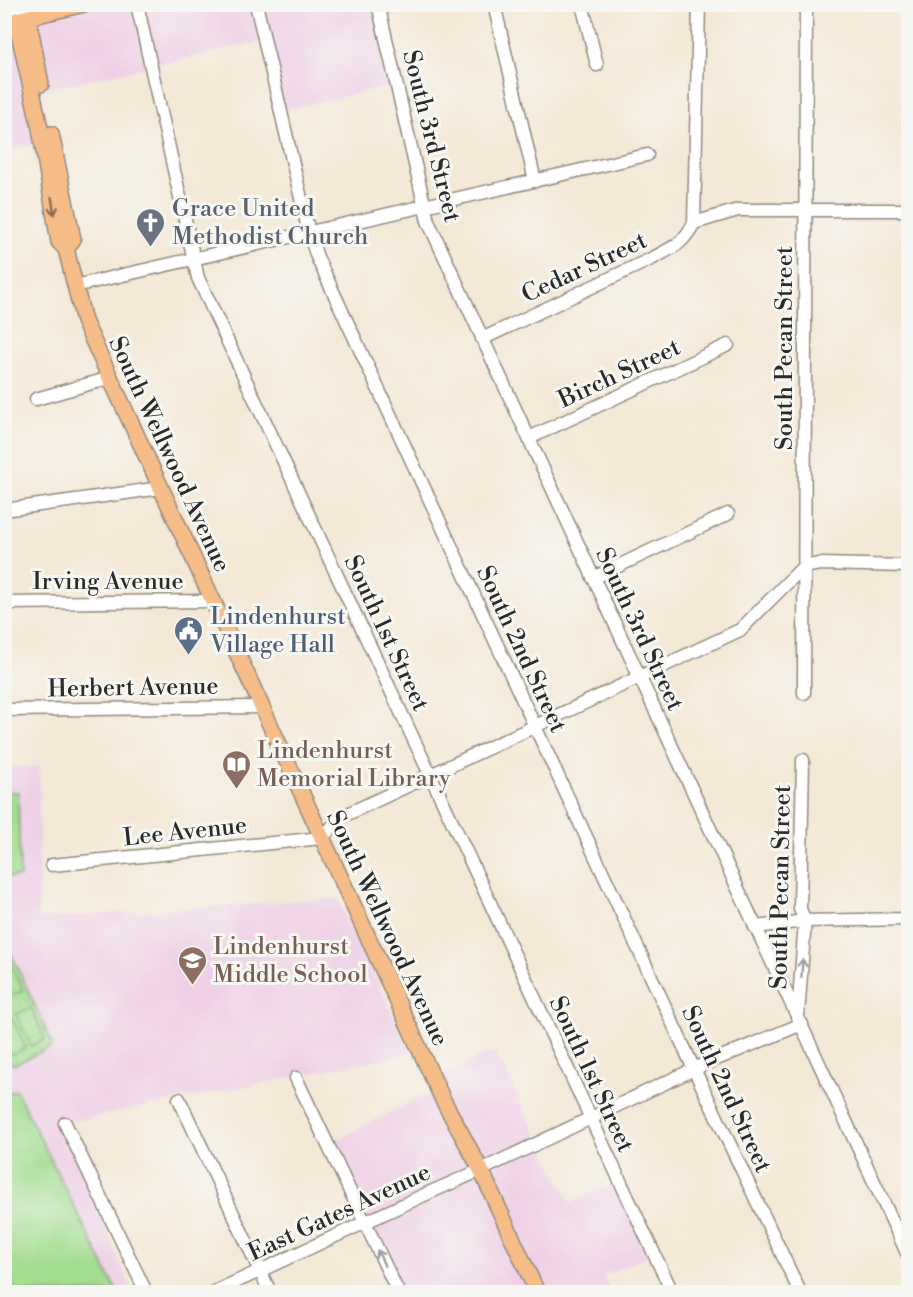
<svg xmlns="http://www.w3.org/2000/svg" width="913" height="1297" viewBox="0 0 913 1297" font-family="'Libre Bodoni',serif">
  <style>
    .built { fill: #efd0e6 }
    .park { fill: url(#park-dots); stroke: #67845e; stroke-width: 1.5 }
    .pitch { fill: #a3dd90; stroke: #67845e; stroke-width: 1.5 }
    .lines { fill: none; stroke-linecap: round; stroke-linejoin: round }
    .minor-casing { stroke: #908a80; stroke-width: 15 }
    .major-casing { stroke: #908a80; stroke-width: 18 }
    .minor { stroke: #fff; stroke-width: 12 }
    .major { stroke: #f7bd88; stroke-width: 15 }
    .oneway { stroke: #876d55 }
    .oneway2 { stroke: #a0a0a0 }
    .labels { text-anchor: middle; stroke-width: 6; stroke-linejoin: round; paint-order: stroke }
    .street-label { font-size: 24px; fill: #2b2b2b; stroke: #f6f6f2 }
    .worship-label { font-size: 24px; fill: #5b616d; stroke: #f6f6f2; text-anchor: start }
    .service-label { font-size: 24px; fill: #4e5e75; stroke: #f6f6f2; text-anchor: start }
    .education-label { font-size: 24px; fill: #785e54; stroke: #f6f6f2; text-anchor: start }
  </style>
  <defs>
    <pattern id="park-dots" width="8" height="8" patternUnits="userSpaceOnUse" patternTransform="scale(1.5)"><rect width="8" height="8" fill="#a3dd90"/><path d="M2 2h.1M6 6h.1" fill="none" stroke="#8cbe7c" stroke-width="1.8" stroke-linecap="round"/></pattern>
  </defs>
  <rect width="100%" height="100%" fill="#f6f6f2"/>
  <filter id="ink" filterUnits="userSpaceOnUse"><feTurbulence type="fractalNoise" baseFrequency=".0167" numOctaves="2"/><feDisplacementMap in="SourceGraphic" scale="12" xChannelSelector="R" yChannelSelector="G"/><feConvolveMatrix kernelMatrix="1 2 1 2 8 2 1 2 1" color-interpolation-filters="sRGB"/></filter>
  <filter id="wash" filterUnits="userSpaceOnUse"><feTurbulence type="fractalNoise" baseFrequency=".008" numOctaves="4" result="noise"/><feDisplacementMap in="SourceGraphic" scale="24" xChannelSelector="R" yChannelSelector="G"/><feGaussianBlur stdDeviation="1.35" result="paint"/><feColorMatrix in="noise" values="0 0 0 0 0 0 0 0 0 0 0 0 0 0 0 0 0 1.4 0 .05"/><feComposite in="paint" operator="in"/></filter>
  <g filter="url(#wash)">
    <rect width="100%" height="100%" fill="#f4e8d6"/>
    <!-- built -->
    <g class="built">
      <path d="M4,5H420L376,14L393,85L284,110L268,40L30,93L39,143L5,151Z"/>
      <path d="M40,766L38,919L337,898L411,1053L60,1124L133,1292H5L4,767Z"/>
      <path d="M495,1051L571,1203L617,1182L652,1254L603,1276L611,1292H394L325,1145L435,1090L430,1079Z"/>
    </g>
    <!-- park -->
    <path class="park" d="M4,950L10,951L52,1043L51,1047L14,1065L9,1062L5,1052Z"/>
    <!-- pitch -->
    <g class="pitch">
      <path d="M5,792H18L20,877H5Z"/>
      <path d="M8,959L23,990L8,997L5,989V960Z"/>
      <path d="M31,1008L45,1039L31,1046L16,1014Z"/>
      <path d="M11,1016L26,1048L11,1055L5,1040L4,1020Z"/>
      <path d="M16,1090L117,1292H15L5,1270L4,1095Z"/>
    </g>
  </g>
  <g filter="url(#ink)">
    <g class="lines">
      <defs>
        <g id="minor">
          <path d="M13,4L16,20"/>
          <path d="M25,4L28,17"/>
          <path d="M137,4L198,278L672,1292"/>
          <path d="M256,4L309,233L317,257L694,1069L800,1292"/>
          <path d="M378,4L428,221L908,1255"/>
          <path d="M494,4L535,181"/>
          <path d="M582,4L597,65"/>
          <path d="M694,223L738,210H908"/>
          <path d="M75,286L647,155"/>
          <path d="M482,339L653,258C674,247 683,244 694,223L699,4"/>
          <path d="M36,399L110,378"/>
          <path d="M529,438L728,345"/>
          <path d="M4,510L161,488"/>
          <path d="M593,578L728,514"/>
          <path d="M4,603L213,601"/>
          <path d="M804,693L806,4"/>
          <path d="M4,710L261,707"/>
          <path d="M52,865L322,838L341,817L740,630L803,567L820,564L908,566"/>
          <path d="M755,927L805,921L908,919"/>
          <path d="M798,1015L805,921L800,909L803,760"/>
          <path d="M296,1078L398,1292"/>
          <path d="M179,1099L270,1292"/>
          <path d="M65,1123L146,1292"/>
          <path d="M214,1292L433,1191L481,1170L707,1063L802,1024"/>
        </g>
        <g id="major">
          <path d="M28,17L41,84"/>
          <path d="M16,20L40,128L59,242L66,249L84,321L443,1100L481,1170L537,1292"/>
          <path d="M4,23L84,4"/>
          <path d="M51,134L73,239L66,249"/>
        </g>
      </defs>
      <!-- minor casing -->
      <use href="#minor" class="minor-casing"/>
      <!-- major casing -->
      <use href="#major" class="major-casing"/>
      <!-- minor -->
      <use href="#minor" class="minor"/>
      <!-- major -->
      <use href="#major" class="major"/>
    </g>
    <!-- one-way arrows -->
    <defs><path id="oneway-shaft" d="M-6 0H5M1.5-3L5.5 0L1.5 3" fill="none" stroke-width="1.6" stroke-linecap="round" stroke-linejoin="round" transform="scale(1.5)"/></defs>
    <use class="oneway" href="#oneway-shaft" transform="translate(53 206) rotate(81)"/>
    <g class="oneway2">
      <use href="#oneway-shaft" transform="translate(802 968) rotate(-86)"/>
      <use href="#oneway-shaft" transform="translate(381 1258) rotate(-115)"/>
    </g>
  </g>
  <!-- icons -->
  <defs>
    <symbol id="church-pin" viewBox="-11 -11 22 30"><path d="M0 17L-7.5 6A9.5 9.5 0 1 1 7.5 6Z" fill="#6b7280" stroke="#f6f6f2"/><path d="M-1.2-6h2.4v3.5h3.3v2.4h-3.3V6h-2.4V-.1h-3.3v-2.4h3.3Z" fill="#fff"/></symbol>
    <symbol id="civic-pin" viewBox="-11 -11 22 30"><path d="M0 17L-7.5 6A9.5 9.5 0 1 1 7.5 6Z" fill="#5c6f8a" stroke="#f6f6f2"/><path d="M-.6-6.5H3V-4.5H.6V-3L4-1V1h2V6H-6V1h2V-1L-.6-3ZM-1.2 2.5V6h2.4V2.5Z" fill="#fff"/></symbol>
    <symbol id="library-pin" viewBox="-11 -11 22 30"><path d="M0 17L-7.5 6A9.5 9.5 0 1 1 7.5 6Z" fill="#8d6e63" stroke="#f6f6f2"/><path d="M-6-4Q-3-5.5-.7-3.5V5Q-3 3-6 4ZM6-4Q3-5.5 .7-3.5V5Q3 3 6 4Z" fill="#fff"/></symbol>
    <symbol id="school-pin" viewBox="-11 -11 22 30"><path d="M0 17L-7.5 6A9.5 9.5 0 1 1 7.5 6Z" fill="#8d6e63" stroke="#f6f6f2"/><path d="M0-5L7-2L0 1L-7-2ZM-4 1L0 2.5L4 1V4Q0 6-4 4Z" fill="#fff"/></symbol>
  </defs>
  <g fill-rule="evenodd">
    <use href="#church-pin" x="134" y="206" width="33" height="45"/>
    <use href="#civic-pin" x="172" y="614" width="33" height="45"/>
    <use href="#library-pin" x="220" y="748" width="33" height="45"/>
    <use href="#school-pin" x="176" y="944" width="33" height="45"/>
  </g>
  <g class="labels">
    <!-- street labels -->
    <g class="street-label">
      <text transform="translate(432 136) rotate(76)" y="8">South 3rd Street</text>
      <text transform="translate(584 267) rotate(-25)" y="8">Cedar Street</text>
      <text transform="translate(784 348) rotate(-90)" y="8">South Pecan Street</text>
      <text transform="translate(619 373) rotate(-25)" y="8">Birch Street</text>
      <text transform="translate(170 454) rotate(65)" y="8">South Wellwood Avenue</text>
      <text x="108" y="589">Irving Avenue</text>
      <text transform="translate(640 629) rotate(65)" y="8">South 3rd Street</text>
      <text transform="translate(387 633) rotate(65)" y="8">South 1st Street</text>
      <text transform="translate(522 649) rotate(65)" y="8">South 2nd Street</text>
      <text transform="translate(133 687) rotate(-1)" y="8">Herbert Avenue</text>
      <text transform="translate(185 831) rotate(-6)" y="8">Lee Avenue</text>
      <text transform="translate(780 887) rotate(-89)" y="8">South Pecan Street</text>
      <text transform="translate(388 928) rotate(65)" y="8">South Wellwood Avenue</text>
      <text transform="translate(592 1074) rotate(65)" y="8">South 1st Street</text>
      <text transform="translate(727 1089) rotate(65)" y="8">South 2nd Street</text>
      <text transform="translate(339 1212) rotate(-25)" y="8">East Gates Avenue</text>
    </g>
    <!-- worship labels -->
    <g class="worship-label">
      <text x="172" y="216">Grace United<tspan x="172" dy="28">Methodist Church</tspan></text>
    </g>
    <!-- service labels -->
    <g class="service-label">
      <text x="210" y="624">Lindenhurst<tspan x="210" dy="28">Village Hall</tspan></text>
    </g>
    <!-- education labels -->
    <g class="education-label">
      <text x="257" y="758">Lindenhurst<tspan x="257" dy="28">Memorial Library</tspan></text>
      <text x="213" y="954">Lindenhurst<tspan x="213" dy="28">Middle School</tspan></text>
    </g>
  </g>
  <!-- margin -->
  <rect width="913" height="1297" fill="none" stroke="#f6f6f2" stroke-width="24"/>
</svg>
